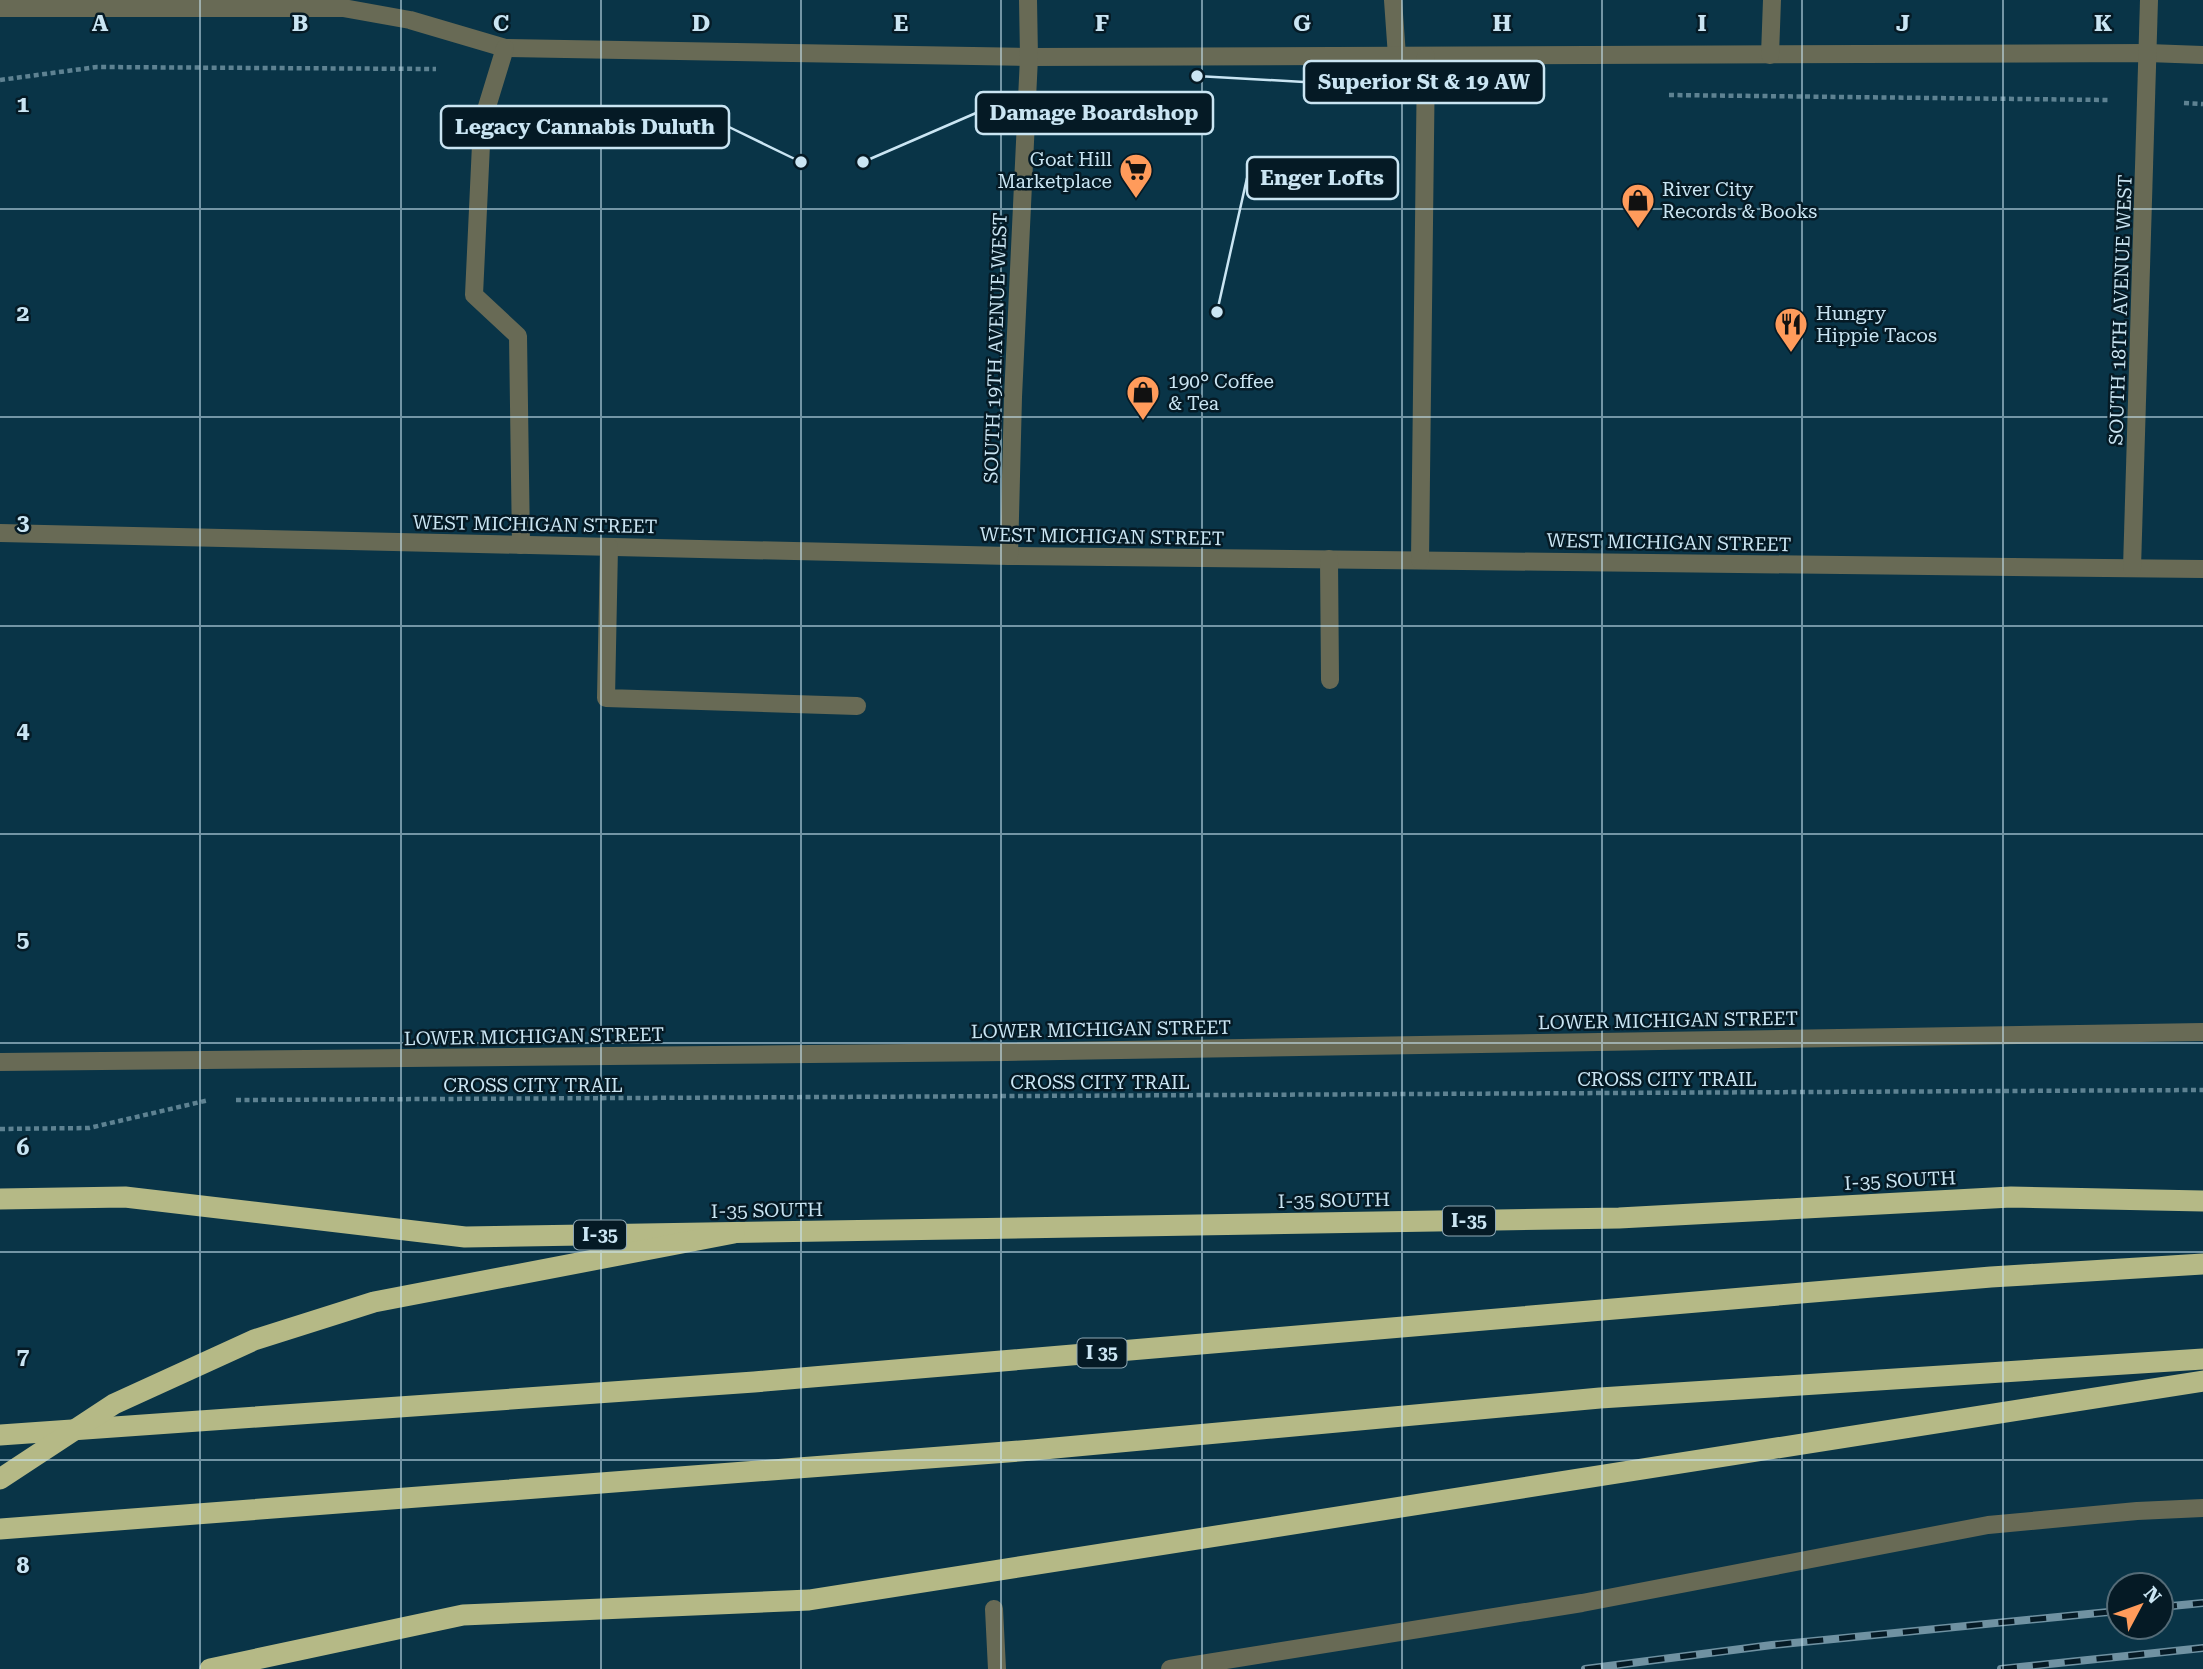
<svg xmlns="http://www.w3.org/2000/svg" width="2203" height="1669" viewBox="0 0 2203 1669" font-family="'Roboto Serif',serif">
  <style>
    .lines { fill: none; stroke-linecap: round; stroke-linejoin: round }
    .path { stroke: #5e8292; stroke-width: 4.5; stroke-dasharray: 5 3.5; stroke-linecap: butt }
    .minor { stroke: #686a55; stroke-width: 18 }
    .highway { stroke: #b5b986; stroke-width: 21 }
    .rail-casing { stroke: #7092a2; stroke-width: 8 }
    .rail { stroke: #051a25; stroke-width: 5; stroke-dasharray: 16; stroke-linecap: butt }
    .highway-bridge { stroke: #b5b986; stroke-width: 21 }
    .grid { fill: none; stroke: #cae5f3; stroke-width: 2; stroke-opacity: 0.55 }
    .labels { text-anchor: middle; stroke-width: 5; stroke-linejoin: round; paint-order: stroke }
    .shield { fill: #051a25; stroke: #8fa8b5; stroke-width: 2 }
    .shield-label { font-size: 18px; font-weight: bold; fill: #cae5f3 }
    .poi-label { font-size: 19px; fill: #cae5f3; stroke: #051a25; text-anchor: start }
    .street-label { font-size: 19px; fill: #cae5f3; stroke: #051a25 }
    .grid-label { font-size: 23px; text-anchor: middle; font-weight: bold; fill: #cae5f3; stroke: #051a25; stroke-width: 5; stroke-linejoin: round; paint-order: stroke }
    .leader { fill: none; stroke: #cae5f3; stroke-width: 2.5 }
    .callout-dot { fill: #cae5f3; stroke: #051a25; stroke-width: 2.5 }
    .callout { fill: #051a25; stroke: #cae5f3; stroke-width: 2.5 }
    .callout-label { font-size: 21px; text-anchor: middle; font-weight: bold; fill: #cae5f3 }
  </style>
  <rect width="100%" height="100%" fill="#093447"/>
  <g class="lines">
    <!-- path -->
    <g class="path">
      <path d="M0,80L97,67L436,69"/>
      <path d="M1669,95L2108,100"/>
      <path d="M2184,103L2203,104"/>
      <path d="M236,1100L2203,1090"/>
      <path d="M0,1129L89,1128L209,1100"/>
    </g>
    <!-- minor -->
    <g class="minor">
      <path d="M1393,0L1397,56"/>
      <path d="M0,8H343L410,20L505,48L1029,57L2148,53L2203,55"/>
      <path d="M505,48L482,123L474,295L518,336L521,545"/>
      <path d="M1770,55L1772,0"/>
      <path d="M0,533L1009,556L2203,569"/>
      <path d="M609,547L606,698L857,706"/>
      <path d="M1009,556L1013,397L1029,57L1028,0"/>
      <path d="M1329,559L1330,680"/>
      <path d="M1420,560L1426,56"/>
      <path d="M2132,568L2149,0"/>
      <path d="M0,1062L1006,1052L2203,1032"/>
      <path d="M994,1609L997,1669"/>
      <path d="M1170,1669L1582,1603L1988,1525L2137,1511L2203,1508"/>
    </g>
    <!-- highway -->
    <g class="highway">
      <path d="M0,1199L125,1197L465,1237L1619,1218L2011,1197L2203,1201"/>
      <path d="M0,1435L754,1382L1991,1277L2203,1264"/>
      <path d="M0,1529L1033,1450L1600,1398L2203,1359"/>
      <path d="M210,1669L463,1615L809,1600L2203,1381"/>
    </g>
    <defs>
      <g id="rail">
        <path d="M2161,1607L2203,1603"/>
        <path d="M1585,1669L1772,1645L2119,1611"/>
        <path d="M2001,1669L2203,1648"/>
      </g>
    </defs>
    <!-- rail casing -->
    <use href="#rail" class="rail-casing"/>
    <!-- rail -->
    <use href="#rail" class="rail"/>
    <!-- highway-bridge -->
    <path class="highway-bridge" d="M0,1479L114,1404L254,1340L374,1302L734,1233"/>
  </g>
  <!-- grid -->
  <path class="grid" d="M200,0V1669M401,0V1669M601,0V1669M801,0V1669M1001,0V1669M1202,0V1669M1402,0V1669M1602,0V1669M1802,0V1669M2003,0V1669M0,209H2203M0,417H2203M0,626H2203M0,834H2203M0,1043H2203M0,1252H2203M0,1460H2203"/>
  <!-- icons -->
  <defs>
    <symbol id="supermarket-pin" viewBox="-11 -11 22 30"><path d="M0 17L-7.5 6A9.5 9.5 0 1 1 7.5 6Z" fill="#ff9b5b" stroke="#051a25"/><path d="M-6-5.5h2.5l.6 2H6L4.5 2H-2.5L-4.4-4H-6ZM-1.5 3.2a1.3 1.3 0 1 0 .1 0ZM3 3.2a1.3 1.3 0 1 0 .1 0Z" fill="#111"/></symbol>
    <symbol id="shop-pin" viewBox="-11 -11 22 30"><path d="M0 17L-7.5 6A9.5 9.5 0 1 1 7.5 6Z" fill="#ff9b5b" stroke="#051a25"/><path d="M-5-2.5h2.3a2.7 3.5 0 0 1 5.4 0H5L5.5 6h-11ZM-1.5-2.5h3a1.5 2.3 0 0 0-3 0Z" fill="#111"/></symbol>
    <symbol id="restaurant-pin" viewBox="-11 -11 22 30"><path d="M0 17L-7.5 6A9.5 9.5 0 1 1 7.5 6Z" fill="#ff9b5b" stroke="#051a25"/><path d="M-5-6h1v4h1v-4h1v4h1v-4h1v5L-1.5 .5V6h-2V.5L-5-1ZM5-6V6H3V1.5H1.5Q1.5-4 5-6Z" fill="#111"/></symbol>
  </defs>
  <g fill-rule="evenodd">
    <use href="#supermarket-pin" x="1117" y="151" width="38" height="52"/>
    <use href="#shop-pin" x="1619" y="181" width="38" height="52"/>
    <use href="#restaurant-pin" x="1772" y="305" width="38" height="52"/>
    <use href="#shop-pin" x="1124" y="373" width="38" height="52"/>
  </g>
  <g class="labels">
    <!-- shield labels -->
    <g class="shield">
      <rect x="1443" y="1206.5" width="52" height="29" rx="5"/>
      <rect x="574" y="1220.5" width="52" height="29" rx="5"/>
      <rect x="1077.5" y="1338.5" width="49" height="29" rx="5"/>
    </g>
    <g class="shield-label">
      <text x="1469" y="1227">I-35</text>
      <text x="600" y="1241">I-35</text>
      <text x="1102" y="1359">I 35</text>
    </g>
    <!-- poi labels -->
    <g class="poi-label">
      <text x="1112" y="166" text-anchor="end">Goat Hill<tspan x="1112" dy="22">Marketplace</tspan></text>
      <text x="1662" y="196">River City<tspan x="1662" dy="22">Records &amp; Books</tspan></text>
      <text x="1816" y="320">Hungry<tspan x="1816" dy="22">Hippie Tacos</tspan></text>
      <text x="1168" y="388">190° Coffee<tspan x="1168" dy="22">&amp; Tea</tspan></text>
    </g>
    <!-- street labels -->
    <g class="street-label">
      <text transform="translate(2120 310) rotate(-88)" y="7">SOUTH 18TH AVENUE WEST</text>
      <text transform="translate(995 348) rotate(-88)" y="7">SOUTH 19TH AVENUE WEST</text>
      <text transform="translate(535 524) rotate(1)" y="7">WEST MICHIGAN STREET</text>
      <text transform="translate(1102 536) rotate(1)" y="7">WEST MICHIGAN STREET</text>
      <text transform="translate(1669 542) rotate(1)" y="7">WEST MICHIGAN STREET</text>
      <text transform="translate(1668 1020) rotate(-1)" y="7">LOWER MICHIGAN STREET</text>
      <text transform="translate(1101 1029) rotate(-1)" y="7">LOWER MICHIGAN STREET</text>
      <text transform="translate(534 1036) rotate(-1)" y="7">LOWER MICHIGAN STREET</text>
      <text x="1667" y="1086">CROSS CITY TRAIL</text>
      <text x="1100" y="1089">CROSS CITY TRAIL</text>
      <text x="533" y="1092">CROSS CITY TRAIL</text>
      <text transform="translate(1900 1180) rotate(-3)" y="7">I-35 SOUTH</text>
      <text transform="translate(1334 1200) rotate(-1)" y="7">I-35 SOUTH</text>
      <text transform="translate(767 1210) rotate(-1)" y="7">I-35 SOUTH</text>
    </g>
  </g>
  <g class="grid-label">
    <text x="100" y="31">A</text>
    <text x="300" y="31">B</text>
    <text x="501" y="31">C</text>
    <text x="701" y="31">D</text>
    <text x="901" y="31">E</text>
    <text x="1102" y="31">F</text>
    <text x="1302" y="31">G</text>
    <text x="1502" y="31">H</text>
    <text x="1702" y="31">I</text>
    <text x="1903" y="31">J</text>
    <text x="2103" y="31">K</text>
    <text x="23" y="112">1</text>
    <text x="23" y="321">2</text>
    <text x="23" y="530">3</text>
    <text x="23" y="738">4</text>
    <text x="23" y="947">5</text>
    <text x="23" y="1155">6</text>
    <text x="23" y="1364">7</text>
    <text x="23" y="1573">8</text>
  </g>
  <!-- callouts -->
  <path class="leader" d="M1197 76L1304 82M863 162L976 113M801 162L729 127M1217 312L1247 178"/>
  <g class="callout-dot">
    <circle cx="1197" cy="76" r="7"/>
    <circle cx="863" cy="162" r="7"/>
    <circle cx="801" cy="162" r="7"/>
    <circle cx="1217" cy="312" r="7"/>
  </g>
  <g class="callout">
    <rect x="1304" y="61" width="240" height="42" rx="7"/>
    <rect x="976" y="92" width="237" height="42" rx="7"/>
    <rect x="441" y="106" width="288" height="42" rx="7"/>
    <rect x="1247" y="157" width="151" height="42" rx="7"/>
  </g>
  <g class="callout-label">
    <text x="1424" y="89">Superior St &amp; 19 AW</text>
    <text x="1094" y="120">Damage Boardshop</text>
    <text x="585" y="134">Legacy Cannabis Duluth</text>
    <text x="1322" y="185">Enger Lofts</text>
  </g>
  <!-- north arrow -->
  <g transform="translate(2140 1606) rotate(49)"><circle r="33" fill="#051a25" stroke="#546b77" stroke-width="2"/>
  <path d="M0-5L12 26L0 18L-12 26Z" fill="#ff9b5b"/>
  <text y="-10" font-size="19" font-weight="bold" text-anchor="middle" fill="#cae5f3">N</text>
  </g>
</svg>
